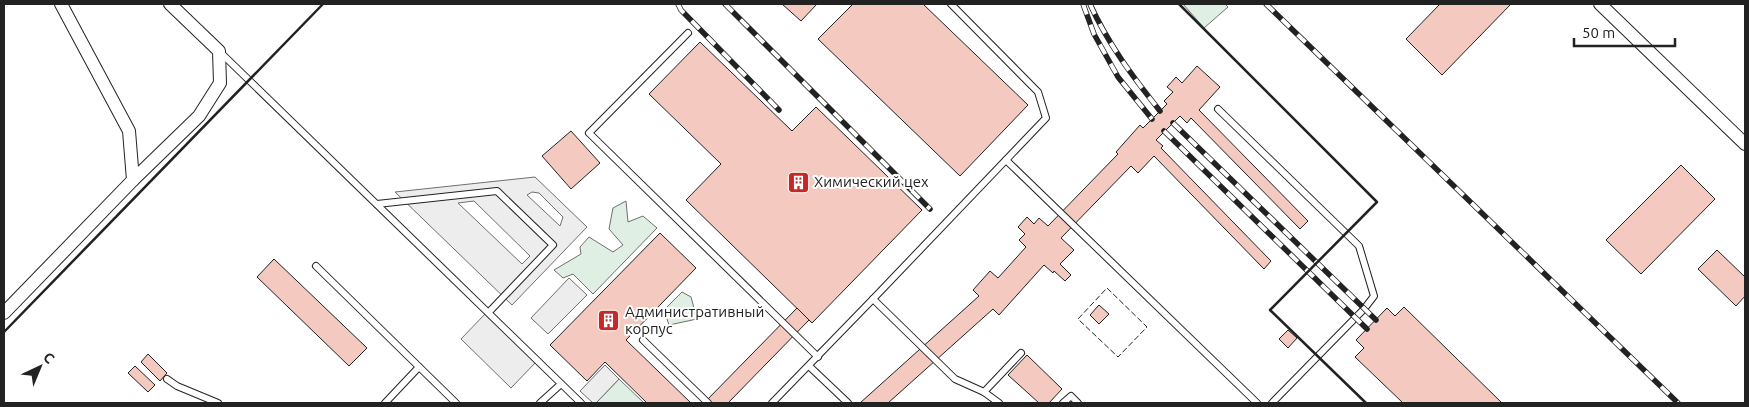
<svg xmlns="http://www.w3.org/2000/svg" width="1749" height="407" viewBox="0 0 1749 407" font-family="Ubuntu,sans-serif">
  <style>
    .green { fill: #e0efe3; stroke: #6f6f6f }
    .parking { fill: #ededed; stroke: #6f6f6f; fill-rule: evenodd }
    .building { fill: #f3c9c0; stroke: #222 }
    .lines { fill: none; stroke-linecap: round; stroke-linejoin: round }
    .lane-casing { stroke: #222; stroke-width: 8 }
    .street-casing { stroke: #222; stroke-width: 14 }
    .lane { stroke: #fff; stroke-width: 6 }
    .street { stroke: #fff; stroke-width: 12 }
    .rail-casing { stroke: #222; stroke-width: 5.5 }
    .rail { stroke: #fff; stroke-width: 4; stroke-dasharray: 11; stroke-linecap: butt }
    .fence { stroke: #222; stroke-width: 1; stroke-dasharray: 6 2.5; stroke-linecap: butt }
    .wall { stroke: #222; stroke-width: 2.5 }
    .labels { text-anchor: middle; stroke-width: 4; stroke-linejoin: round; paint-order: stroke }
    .poi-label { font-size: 15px; fill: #222; stroke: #fff; text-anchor: start }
  </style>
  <rect width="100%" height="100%" fill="#fff"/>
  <!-- green -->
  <g class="green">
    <path d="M1183,4H1225L1228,7L1204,28Z"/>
    <path d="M626,201L628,222L643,216L657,228L593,294L573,274L563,278L554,270L581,254L580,247L589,237L613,252L623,245L609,229L613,208Z"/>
    <path d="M682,292L691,297L697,319L669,325L664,310Z"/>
    <path d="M619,379L644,403H596Z"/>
  </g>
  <!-- parking -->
  <g class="parking">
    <path d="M535,177L587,227L512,305L395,192ZM532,192L539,193L563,217L560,226L527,195ZM474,201L530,256L522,264L458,203Z"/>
    <path d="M569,278L587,295L548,334L531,318Z"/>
    <path d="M486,313L536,362L511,388L461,339Z"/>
    <path d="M605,365L619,379L596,403H593L580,391Z"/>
  </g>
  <!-- building -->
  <g class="building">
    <path d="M782,4H817L801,21Z"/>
    <path d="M853,4H923L1028,105L960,176L818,39Z"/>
    <path d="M1440,4H1511L1442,75L1406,39Z"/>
    <path d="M700,42L792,131L816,107L922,210L812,323L686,200L721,164L649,94Z"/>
    <path d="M1197,66L1220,87L1199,110L1308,221L1300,229L1191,118L1187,123L1180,116L1156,140L1163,146L1161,148L1271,261L1264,269L1154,156L1138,173L1131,166L1061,238L1074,250L1060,264L1071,275L1065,281L1054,271L1053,273L1044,265L999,315L993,309L888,403H860L979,296L973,290L990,271L998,278L1026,247L1019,240L1025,234L1018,227L1027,217L1034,224L1039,218L1048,226L1118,154L1116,152L1140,125L1143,128L1167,104L1164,101L1173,92L1167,87L1176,77L1182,83Z"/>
    <path d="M571,131L600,163L571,189L542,156Z"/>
    <path d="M1681,165L1715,199L1641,274L1606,240Z"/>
    <path d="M660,233L696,268L626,340L691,403H647L605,362L587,381L550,345Z"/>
    <path d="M1717,250L1745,277V296L1736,306L1698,269Z"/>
    <path d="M274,259L367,348L349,366L257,277Z"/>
    <path d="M1099,305L1109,314L1099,324L1090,315Z"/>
    <path d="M1404,307L1502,403H1403L1355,357L1364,348L1356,340L1387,308L1395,316Z"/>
    <path d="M797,308L809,320L728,403H704Z"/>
    <path d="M1288,330L1297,338L1288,348L1279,339Z"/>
    <path d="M148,354L167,373L160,381L141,362Z"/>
    <path d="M1027,355L1062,389L1049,403H1039L1008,375Z"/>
    <path d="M135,366L155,385L148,392L128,373Z"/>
  </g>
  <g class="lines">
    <defs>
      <g id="lane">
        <path d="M688,33L589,133L818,357"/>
        <path d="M220,52L581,403"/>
        <path d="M1218,109L1359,246L1374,296L1364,309L1272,403"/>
        <path d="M1006,160L1257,403"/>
        <path d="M377,204L497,191L553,245L489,312"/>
        <path d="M316,266L456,403"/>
        <path d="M873,299L1046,118L1038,92L951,4"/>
        <path d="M643,340L708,403"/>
        <path d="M809,366L848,403"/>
        <path d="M167,379L177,386L218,403"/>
        <path d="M984,392L1021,353"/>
        <path d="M385,403L419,367"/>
        <path d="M540,403L561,384"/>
        <path d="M772,403L873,299L955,379L984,392L999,403"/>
        <path d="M1063,403L1071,396L1078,403"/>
      </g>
      <g id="street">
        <path d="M1600,4L1745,144"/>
        <path d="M133,180L199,116L220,83L219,51L170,4"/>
        <path d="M4,313L133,180L129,131L61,4"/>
      </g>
    </defs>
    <!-- lane casing -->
    <use href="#lane" class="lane-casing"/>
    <!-- street casing -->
    <use href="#street" class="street-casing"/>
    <!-- lane -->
    <use href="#lane" class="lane"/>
    <!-- street -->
    <use href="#street" class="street"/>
    <defs>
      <g id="rail">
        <path d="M678,4L681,10L779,110"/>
        <path d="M725,4L930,209"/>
        <path d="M1083,4L1094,34L1118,77L1152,119"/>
        <path d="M1090,4C1108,44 1133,77 1160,111"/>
        <path d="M1266,4L1678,403"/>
        <path d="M1173,123L1376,320"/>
        <path d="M1164,131L1367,329"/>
      </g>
    </defs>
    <!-- rail casing -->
    <use href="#rail" class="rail-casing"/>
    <!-- rail -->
    <use href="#rail" class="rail"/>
    <!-- fence -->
    <path class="fence" d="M1107,288L1147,327L1118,357L1078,319Z"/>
    <!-- wall -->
    <g class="wall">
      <path d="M1179,4L1377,202L1270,310L1366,403"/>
      <path d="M4,332L323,4"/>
    </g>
  </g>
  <!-- icons -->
  <defs>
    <symbol id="building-square" viewBox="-11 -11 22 22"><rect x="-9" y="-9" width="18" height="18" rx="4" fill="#c62828" stroke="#fff"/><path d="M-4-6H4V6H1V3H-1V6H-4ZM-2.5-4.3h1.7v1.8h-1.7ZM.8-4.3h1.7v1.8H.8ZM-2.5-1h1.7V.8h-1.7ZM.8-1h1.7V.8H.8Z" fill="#fff"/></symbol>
  </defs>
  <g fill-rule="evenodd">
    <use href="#building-square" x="786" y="170" width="25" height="25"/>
    <use href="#building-square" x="596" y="308" width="25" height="25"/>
  </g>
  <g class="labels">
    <!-- poi labels -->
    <g class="poi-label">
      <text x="814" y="187">Химический цех</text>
      <text x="625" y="317">Административный<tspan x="625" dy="17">корпус</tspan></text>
    </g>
  </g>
  <!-- border -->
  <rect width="1749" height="407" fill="none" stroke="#222222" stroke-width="10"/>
  <!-- north arrow -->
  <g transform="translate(40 367) rotate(44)" stroke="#ffffff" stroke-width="4" paint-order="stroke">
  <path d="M0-4L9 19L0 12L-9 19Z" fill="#222222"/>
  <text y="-8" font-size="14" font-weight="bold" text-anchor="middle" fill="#222222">С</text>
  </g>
  <!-- scale -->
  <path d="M1574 38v8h101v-8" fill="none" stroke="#222222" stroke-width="2.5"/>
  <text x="1582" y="38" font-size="15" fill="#222222" stroke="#ffffff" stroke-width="4" paint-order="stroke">50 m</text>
</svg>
